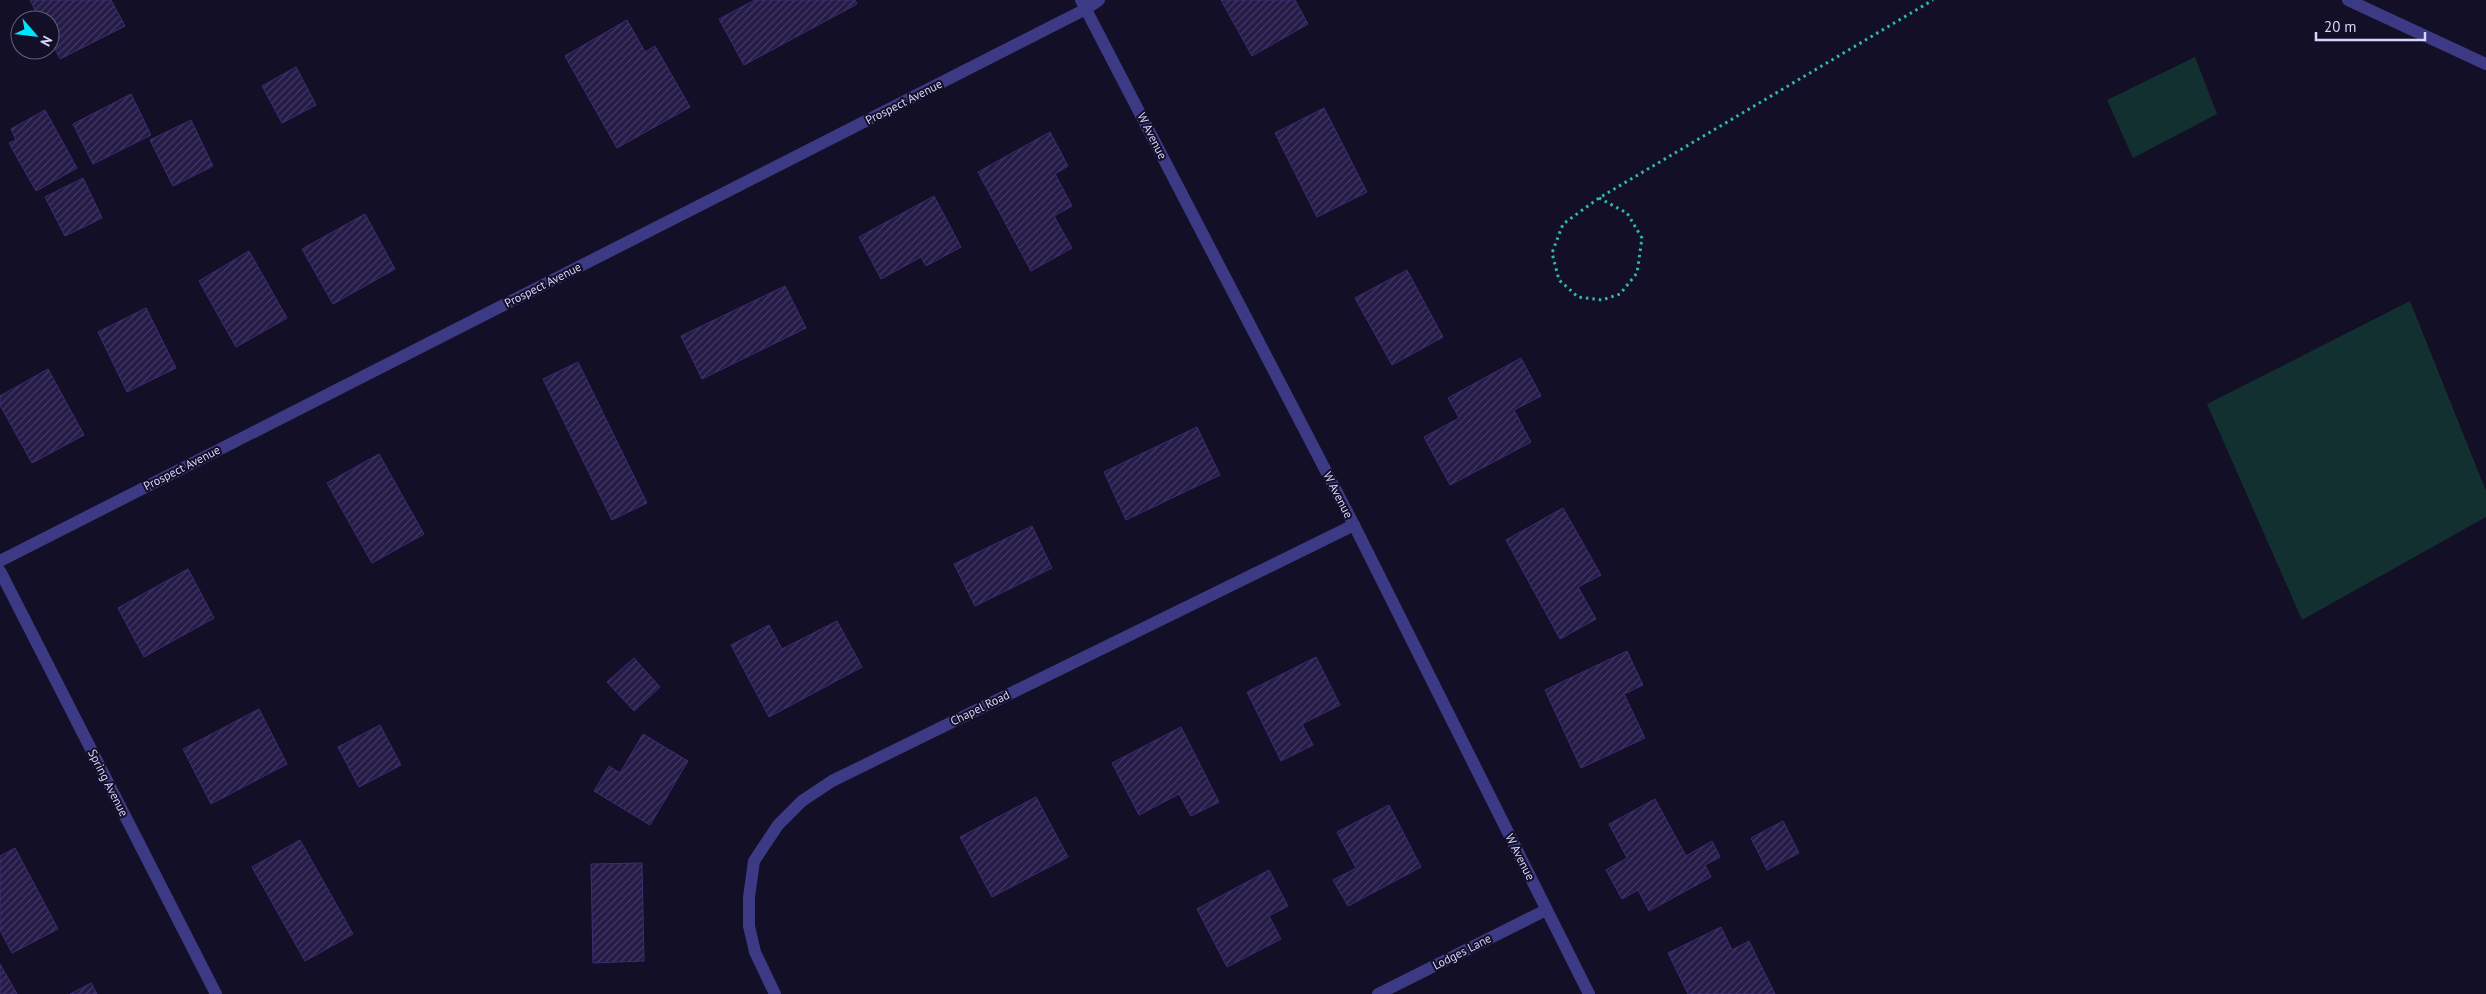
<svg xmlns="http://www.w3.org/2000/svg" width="2486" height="994" viewBox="0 0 2486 994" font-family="'PT Sans',sans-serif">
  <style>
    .green { fill: #12302f }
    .building { fill: url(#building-hatch); stroke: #3b2d73 }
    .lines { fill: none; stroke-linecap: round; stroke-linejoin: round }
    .path { stroke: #2fb8b0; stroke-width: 3; stroke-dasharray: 2.5 4; stroke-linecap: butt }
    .service { stroke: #3d3a85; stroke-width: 12 }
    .minor { stroke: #3d3a85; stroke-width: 12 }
    .labels { text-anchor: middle; stroke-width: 4; stroke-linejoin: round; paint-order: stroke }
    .street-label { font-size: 12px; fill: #d9d4ff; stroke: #130f26 }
  </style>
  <defs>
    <pattern id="building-hatch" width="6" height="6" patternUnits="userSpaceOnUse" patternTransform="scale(1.25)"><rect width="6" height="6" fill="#241b47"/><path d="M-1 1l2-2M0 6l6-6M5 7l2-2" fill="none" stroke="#433b63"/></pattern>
  </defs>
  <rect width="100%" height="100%" fill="#130f26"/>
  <!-- green -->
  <g class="green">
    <path d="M2195,57L2217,114L2133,158L2107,100Z"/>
    <path d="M2410,301L2486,491V517L2302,620L2207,404Z"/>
  </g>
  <!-- building -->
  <g class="building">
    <path d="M30,0H111L125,26L60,59L50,39V20H40Z"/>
    <path d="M755,0H855L857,4L744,65L719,19Z"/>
    <path d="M1221,0H1295L1308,24L1252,56Z"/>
    <path d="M627,20L645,52L655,46L690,107L617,148L565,56Z"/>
    <path d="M296,67L316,105L282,123L262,86Z"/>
    <path d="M131,94L151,135L93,164L73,124Z"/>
    <path d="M1324,108L1367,192L1317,217L1275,133Z"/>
    <path d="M45,110L77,168L36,191L9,143L16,140L11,129Z"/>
    <path d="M191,120L213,166L173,186L150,140Z"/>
    <path d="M1050,132L1068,166L1055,174L1072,206L1054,216L1072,248L1031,271L978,172Z"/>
    <path d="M83,178L102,218L65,236L45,197Z"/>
    <path d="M934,196L961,247L926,266L921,257L881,279L859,237Z"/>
    <path d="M365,214L395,269L333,304L302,249Z"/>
    <path d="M249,251L287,318L236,347L199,281Z"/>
    <path d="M1407,270L1443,337L1392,365L1355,298Z"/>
    <path d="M785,286L806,328L702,379L681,336Z"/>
    <path d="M146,308L176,368L127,392L98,332Z"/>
    <path d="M1521,358L1541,396L1514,410L1531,442L1450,485L1424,437L1459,418L1448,398Z"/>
    <path d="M578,362L647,503L612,520L543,379Z"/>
    <path d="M48,369L84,435L32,463L0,405V396Z"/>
    <path d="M1197,427L1220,475L1126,520L1104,472Z"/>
    <path d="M379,454L424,534L372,563L327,483Z"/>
    <path d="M1563,508L1601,575L1578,587L1596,619L1560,639L1506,540Z"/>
    <path d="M1032,526L1052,568L975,606L954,564Z"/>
    <path d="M188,569L214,618L144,657L118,608Z"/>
    <path d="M837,621L862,667L769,717L731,645L769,625L782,649Z"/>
    <path d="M1627,651L1643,685L1624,694L1645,738L1581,768L1545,690Z"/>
    <path d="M1316,657L1340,705L1302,724L1313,745L1281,761L1247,692Z"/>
    <path d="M634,658L660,687L634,711L607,682Z"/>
    <path d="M259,709L287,764L211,804L183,749Z"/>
    <path d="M380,725L401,765L359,787L338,747Z"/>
    <path d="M1181,727L1219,802L1191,816L1179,794L1139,815L1112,763Z"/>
    <path d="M643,734L688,761L650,825L594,791L609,766L620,773Z"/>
    <path d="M1036,797L1068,857L992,897L960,837Z"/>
    <path d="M1655,799L1686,856L1712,841L1720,857L1705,865L1711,877L1649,911L1638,890L1622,899L1606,870L1627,858L1609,824Z"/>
    <path d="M1389,805L1421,867L1348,906L1333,880L1356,868L1337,832Z"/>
    <path d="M1783,821L1799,853L1767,870L1751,838Z"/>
    <path d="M300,840L353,934L305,961L252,867Z"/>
    <path d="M15,848L58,929L12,953L0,930V856Z"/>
    <path d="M642,863L644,961L593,963L591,864Z"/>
    <path d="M1269,870L1288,906L1269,916L1281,939L1227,967L1197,909Z"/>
    <path d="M1721,927L1732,950L1749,941L1775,994H1688L1668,953Z"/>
    <path d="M0,964L17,994H0Z"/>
    <path d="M91,983L97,994H70Z"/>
  </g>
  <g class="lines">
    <!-- path -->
    <path class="path" d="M1599,198L1627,213L1642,238L1637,273L1620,294L1602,300L1578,297L1559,280L1552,253L1563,224L1599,198L1933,0"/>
    <!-- service -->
    <g class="service">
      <path d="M2348,0L2486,64"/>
      <path d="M1086,9L1099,0"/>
    </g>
    <!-- minor -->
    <g class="minor">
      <path d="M1081,0L1354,525L1589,994"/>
      <path d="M0,561L1086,9"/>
      <path d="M0,571L216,994"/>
      <path d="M775,994L755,952L749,926V897L754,861L778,825L802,801L832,781L1354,525"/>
      <path d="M1378,994L1546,910"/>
    </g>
  </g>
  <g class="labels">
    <!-- street labels -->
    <g class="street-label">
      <text transform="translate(904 102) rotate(-27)" y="4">Prospect Avenue</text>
      <text transform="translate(1152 136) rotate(63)" y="4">W Avenue</text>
      <text transform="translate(543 285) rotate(-27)" y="4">Prospect Avenue</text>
      <text transform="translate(182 468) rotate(-27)" y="4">Prospect Avenue</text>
      <text transform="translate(1338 495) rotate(63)" y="4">W Avenue</text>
      <text transform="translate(980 708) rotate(-26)" y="4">Chapel Road</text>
      <text transform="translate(108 783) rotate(63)" y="4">Spring Avenue</text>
      <text transform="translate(1520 857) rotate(63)" y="4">W Avenue</text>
      <text transform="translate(1462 952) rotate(-27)" y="4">Lodges Lane</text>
    </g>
  </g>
  <!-- north arrow -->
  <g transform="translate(35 35) rotate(118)"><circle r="24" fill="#130f26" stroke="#625e7d"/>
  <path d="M0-4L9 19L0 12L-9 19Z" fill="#00e5ff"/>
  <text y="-8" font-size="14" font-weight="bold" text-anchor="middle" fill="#d9d4ff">N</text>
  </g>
  <!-- scale -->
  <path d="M2316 32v8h109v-8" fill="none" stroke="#d9d4ff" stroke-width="2.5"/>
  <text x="2324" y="32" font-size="15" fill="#d9d4ff" stroke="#130f26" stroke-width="4" paint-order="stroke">20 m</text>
</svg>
